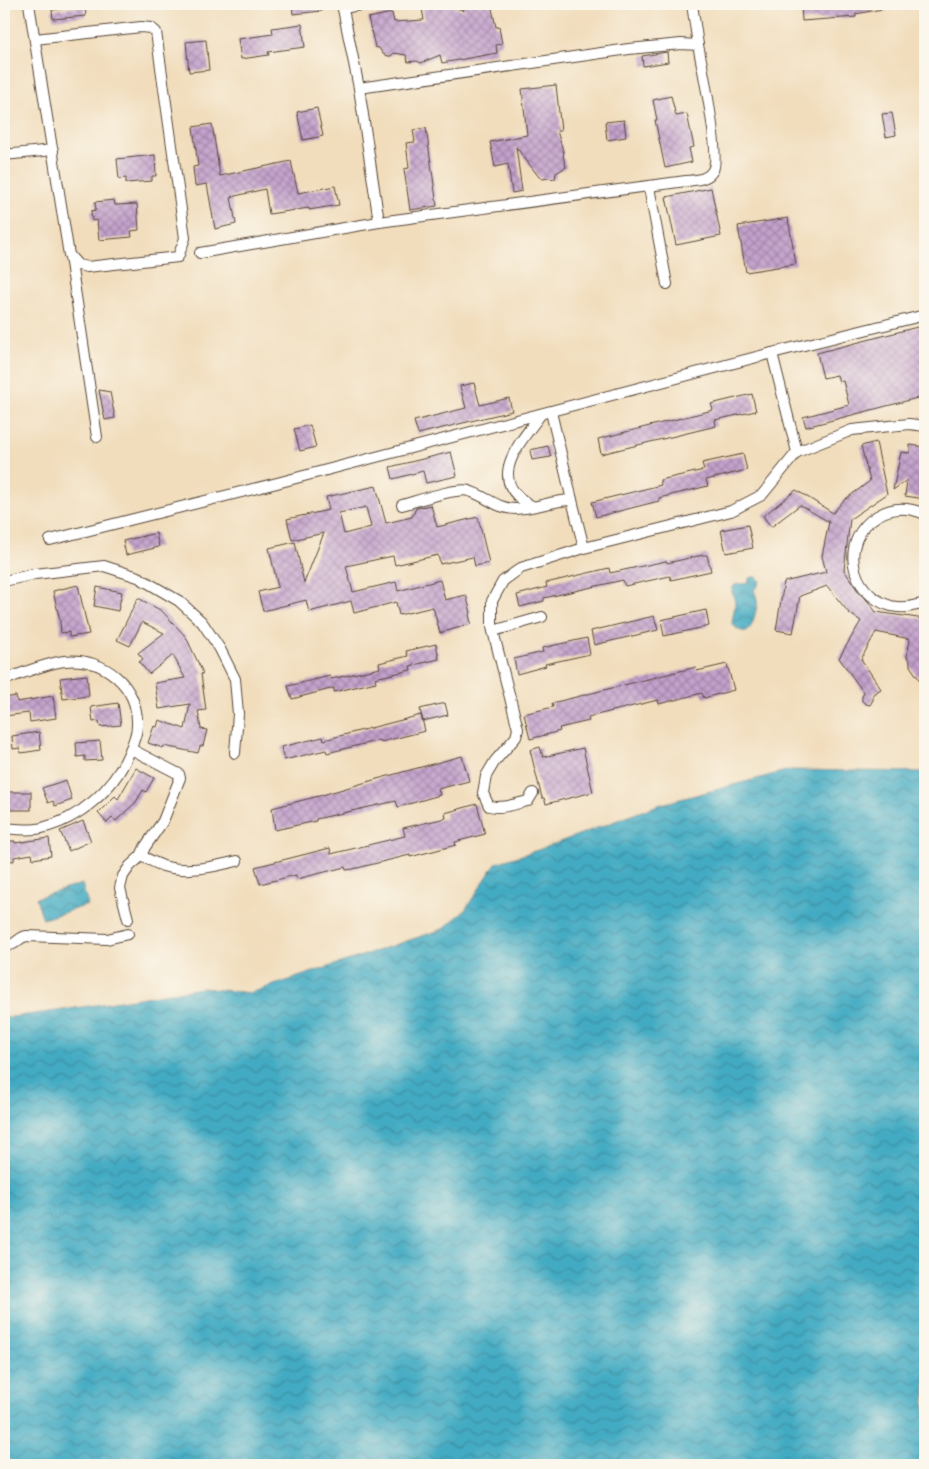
<svg xmlns="http://www.w3.org/2000/svg" width="929" height="1469" viewBox="0 0 929 1469" font-family="'Balsamiq Sans',sans-serif">
  <style>
    .water { fill: url(#water-waves); stroke: #3f6a70 }
    .building { fill: url(#building-cross-hatch); fill-rule: evenodd }
    .lines { fill: none; stroke-linecap: round; stroke-linejoin: round }
    .minor-casing { stroke: #564536; stroke-width: 12 }
    .minor { stroke: #fff; stroke-width: 10 }
  </style>
  <defs>
    <pattern id="water-waves" width="16" height="10" patternUnits="userSpaceOnUse" patternTransform="scale(1.25)"><rect width="16" height="10" fill="#43abc3"/><path d="M0 5q4-4 8 0t8 0" fill="none" stroke="#398b9e"/></pattern>
    <pattern id="building-cross-hatch" width="8" height="8" patternUnits="userSpaceOnUse" patternTransform="scale(1.25)"><rect width="8" height="8" fill="#c3a1cc"/><path d="M0 0l8 8M0 8l8-8" fill="none" stroke="#a083a5"/></pattern>
  </defs>
  <rect width="100%" height="100%" fill="#fbf7ec"/>
  <filter id="ink" filterUnits="userSpaceOnUse"><feTurbulence type="fractalNoise" baseFrequency=".02" numOctaves="2"/><feDisplacementMap in="SourceGraphic" scale="10" xChannelSelector="R" yChannelSelector="G"/><feConvolveMatrix kernelMatrix="1 2 1 2 8 2 1 2 1" color-interpolation-filters="sRGB"/></filter>
  <filter id="wash" filterUnits="userSpaceOnUse"><feTurbulence type="fractalNoise" baseFrequency=".0096" numOctaves="4" result="noise"/><feDisplacementMap in="SourceGraphic" scale="20" xChannelSelector="R" yChannelSelector="G"/><feGaussianBlur stdDeviation="1.12" result="paint"/><feColorMatrix in="noise" values="0 0 0 0 0 0 0 0 0 0 0 0 0 0 0 0 0 1.4 0 .05"/><feComposite in="paint" operator="in"/></filter>
  <g filter="url(#wash)">
    <rect width="100%" height="100%" fill="#f1ddbc"/>
    <!-- water -->
    <g class="water">
      <path d="M753,577H757L760,581L758,586L754,589C755,593 757,598 757,601C758,605 756,610 755,614C752,629 746,639 732,624C732,617 735,610 735,603C735,598 730,592 733,587C736,582 743,585 748,583L749,578Z"/>
      <path d="M790,770L925,772V1465H4V1018L57,1011L202,988L250,993L443,929L465,910L496,863L538,850L658,805Z"/>
      <path d="M82,884L88,905L43,919L36,898Z"/>
    </g>
    <g id="blocks">
      <!-- building -->
      <g class="building">
        <path d="M292,4H322V11L293,14Z"/>
        <path d="M437,4H448L464,11L462,4H491L496,27H499L502,44L496,45L497,53L442,63L440,55L421,63L417,61L408,62L406,55L394,53L391,56H388L383,54L379,48L375,47L368,18L392,13L394,22L424,20L422,9Z"/>
        <path d="M801,4H881L882,9L856,14V17L802,21Z"/>
        <path d="M85,6L86,16L53,19L52,10Z"/>
        <path d="M302,24L305,47L268,52L269,55L241,59L238,39L273,34L272,28Z"/>
        <path d="M206,40L209,70L189,72L186,42Z"/>
        <path d="M667,52L668,62L643,66L642,56Z"/>
        <path d="M556,85L561,131H557L564,154L563,155L566,167L556,173L555,179L548,178L543,179L539,177L516,147L522,191L512,193L508,164L495,167L490,142L527,135L522,89Z"/>
        <path d="M671,96L676,116L687,114L694,147L689,148L692,162L665,168L655,120H657L653,100Z"/>
        <path d="M317,108L323,136L303,140L297,112Z"/>
        <path d="M892,113L896,135L886,137L882,114Z"/>
        <path d="M624,120L626,137L607,140L605,122Z"/>
        <path d="M212,124L220,176L291,161L298,193L335,186L339,205L309,210V208L269,214L265,189L231,197L236,224L215,229L207,184L195,186L193,167L198,166L193,127Z"/>
        <path d="M426,128L437,206L410,210L404,169L409,168L406,143L415,142L413,130Z"/>
        <path d="M155,155L156,176H152V181L126,183V178L119,179L117,159Z"/>
        <path d="M711,188L721,236L676,245L666,197Z"/>
        <path d="M114,200L115,205L137,204L139,230L131,231L132,237L99,240L97,220L92,221L91,211L96,210L95,202Z"/>
        <path d="M788,218L796,264L746,272L738,226Z"/>
        <path d="M925,325V396L806,427L803,417L849,405L843,381L839,382L837,375L823,378L817,353Z"/>
        <path d="M474,383L480,405L509,398L512,411L418,434L414,421L466,408L460,386Z"/>
        <path d="M99,390L110,392L115,418L105,420Z"/>
        <path d="M752,394L756,411L715,420L716,426L601,454L598,439L713,410L711,404Z"/>
        <path d="M310,425L316,447L300,451L294,429Z"/>
        <path d="M876,442L887,494L850,519L844,570L860,594L867,600L876,612L925,619V688L910,666V661L907,657L910,639L876,632L861,659L881,689L873,694V700L870,705L866,704L862,701V696L864,693L839,658L861,621L849,613L827,586L800,596L793,633L776,630L784,582L826,572L822,556L829,522L800,505L771,527L763,516L796,490L833,513L843,501L870,481L861,446Z"/>
        <path d="M910,445L925,447V499L905,496L907,480L893,490L901,452L910,453Z"/>
        <path d="M548,446L551,457L532,460L530,450Z"/>
        <path d="M451,452L457,476L426,483L423,471L393,479L390,467Z"/>
        <path d="M743,454L747,470L706,480L708,486L659,498V501L596,517L592,502L661,485L660,480L704,470L702,463Z"/>
        <path d="M376,486L386,523L412,517L416,508L431,505L437,527L478,517L489,563L475,566L473,557L440,564L438,555L395,565L393,556L346,566L353,592L396,582L398,591L440,580L445,600L466,595L471,613L469,614L471,624L440,633L433,607L399,615L396,602L354,613L351,601L309,612L306,600L263,611L258,592L278,587L269,548L295,542L304,583L324,533L292,540L287,519L329,510L326,497ZM366,507L371,527L344,534L339,513Z"/>
        <path d="M748,525L753,548L726,553L721,530Z"/>
        <path d="M156,533L159,547L126,555L123,541Z"/>
        <path d="M703,555H707L711,571L671,580L670,576L625,586L623,580L544,598V601L520,607L517,595L547,587L546,583L609,568L610,573L666,561L667,563Z"/>
        <path d="M78,585L89,634L69,637V632L61,633L60,621L53,591Z"/>
        <path d="M97,587L122,592L118,611L94,606Z"/>
        <path d="M138,598L162,611L186,637L203,673L201,674L206,710L198,711L201,729L207,730L203,746H200L198,753L164,746L163,748L148,743L154,726L157,727L159,720L185,729L190,704L159,709L155,683L185,678L173,655L149,674L139,662L143,659L138,653L164,633L142,622L130,646L117,640Z"/>
        <path d="M706,610L709,626L664,636L661,620Z"/>
        <path d="M654,616L658,630L594,645L591,631Z"/>
        <path d="M587,638L590,654L545,664L546,666L517,674L514,659L543,652L542,648Z"/>
        <path d="M436,644L439,659L410,666L411,670L375,678L376,682L334,692V688L292,699L288,686L330,676L331,679L380,668L379,663L408,656L406,651Z"/>
        <path d="M727,664L734,690L704,698L702,693L659,704L658,700L588,717L589,721L559,728L560,731L530,739L524,714L553,707L552,703L696,667L697,671Z"/>
        <path d="M87,675L89,696L63,699L60,678Z"/>
        <path d="M16,696L17,702L53,696L56,718L30,722L29,713L4,716V698Z"/>
        <path d="M118,703L121,725L100,727L99,721L93,722L91,707Z"/>
        <path d="M445,703L448,715L423,721L420,709Z"/>
        <path d="M421,715L425,731L381,742L380,740L327,753L326,750L284,760L281,747L323,737L324,740Z"/>
        <path d="M39,732L41,750L21,753L20,748L13,749L12,736Z"/>
        <path d="M100,741L102,760L85,761V756L77,757L76,743Z"/>
        <path d="M540,747L543,757L583,748L593,792L546,804L544,798H542L530,750Z"/>
        <path d="M462,756L469,781L438,789L440,795L398,807L396,801L316,819V821L275,830L272,808L319,796L377,779Z"/>
        <path d="M136,768L154,778L146,792L143,790L136,802L116,821L112,818L107,823L98,813L115,796L118,799Z"/>
        <path d="M66,780L72,800L55,806L53,801L48,803L42,788Z"/>
        <rect x="7" y="792" width="24" height="18"/>
        <path d="M477,804L485,834L455,842L456,845L410,857V855L353,869L346,870L345,867L297,879L296,875L260,884L255,867L330,848L331,854L405,836L403,828L446,818L445,813Z"/>
        <path d="M83,821L91,841L69,851L60,831Z"/>
        <path d="M49,838L51,856L33,859L32,854L14,857V861L4,860V841H15V843Z"/>
      </g>
    </g>
  </g>
  <g filter="url(#ink)">
    <use href="#blocks" fill-opacity="0" stroke="#564536" stroke-width="1"/>
    <g class="lines">
      <defs>
        <g id="minor">
          <path d="M29,4L69,255L78,265L87,267L178,257L185,238L156,32L151,28L141,27L35,39"/>
          <path d="M342,4L359,88L379,222"/>
          <path d="M692,4L698,45"/>
          <path d="M343,8L365,4"/>
          <path d="M4,155L53,150"/>
          <path d="M649,187L667,284"/>
          <path d="M200,253L379,222L686,181C695,180 708,180 713,170C721,157 702,65 698,45L681,44L629,49L359,88"/>
          <path d="M70,256L97,437"/>
          <path d="M551,412L572,500"/>
          <path d="M797,452L852,430L909,424L925,426"/>
          <path d="M402,505C417,501 457,487 469,491C486,496 498,509 515,509C534,509 553,500 572,500L584,548"/>
          <path d="M532,506C484,481 519,444 541,414"/>
          <path d="M925,514C909,507 893,506 877,516C839,539 849,594 891,606C903,609 914,606 925,603"/>
          <path d="M50,540L277,483L772,353L925,315"/>
          <path d="M4,581L35,574L104,566L138,577L179,601L202,622L220,649L235,679L238,714L235,753"/>
          <path d="M493,631L542,617"/>
          <path d="M4,680C23,673 46,663 65,661C104,657 139,686 137,726C137,735 132,746 128,755C113,790 79,819 42,828C30,831 16,829 4,828"/>
          <path d="M533,793L528,801C515,804 503,809 489,806L483,793L486,776L495,761L516,737L518,729L492,627V601L503,581L521,568L584,548L731,511L762,495L797,452L772,353"/>
          <path d="M141,856C148,859 155,863 163,866C187,873 213,867 237,861"/>
          <path d="M128,919L120,888L123,876L130,866L141,856L145,847L163,821L180,778L179,774L131,749"/>
          <path d="M4,945C17,947 17,937 27,936L107,939L128,934"/>
        </g>
      </defs>
      <!-- minor casing -->
      <use href="#minor" class="minor-casing"/>
      <!-- minor -->
      <use href="#minor" class="minor"/>
    </g>
  </g>
  <!-- margin -->
  <rect width="929" height="1469" fill="none" stroke="#fbf7ec" stroke-width="20"/>
</svg>
